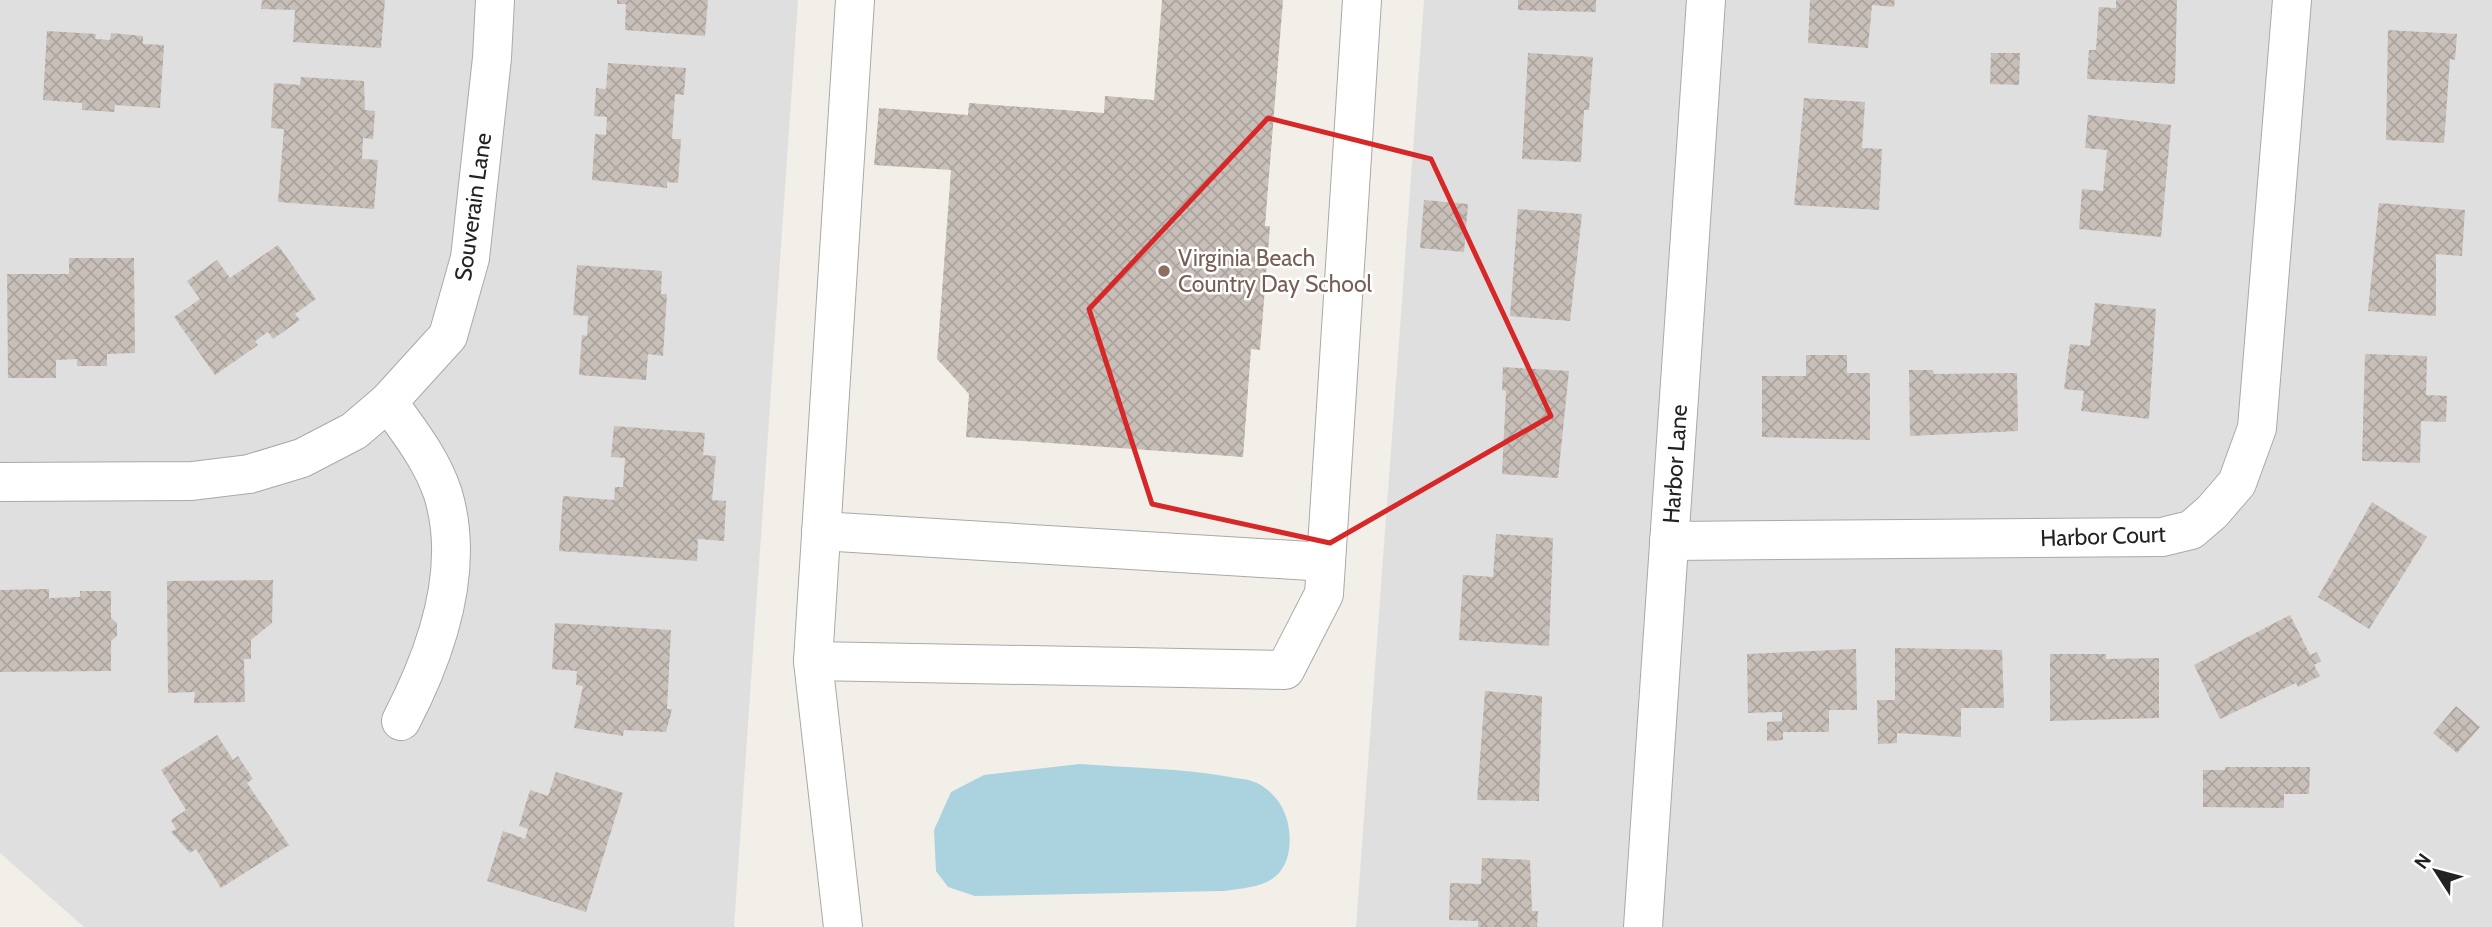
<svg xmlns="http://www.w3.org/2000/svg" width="2492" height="927" viewBox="0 0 2492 927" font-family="Cabin,sans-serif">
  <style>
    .residential { fill: #e0dfdf }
    .water { fill: #aad3df }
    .building { fill: url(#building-cross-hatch) }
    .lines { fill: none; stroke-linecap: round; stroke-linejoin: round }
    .minor-casing { stroke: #a9a9a9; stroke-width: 40 }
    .minor { stroke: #fff; stroke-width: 38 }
    .marked { fill: none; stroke: #d62828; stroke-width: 5; stroke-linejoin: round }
    .education-dot { fill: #8d6e63; stroke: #fff; stroke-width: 2.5 }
    .labels { text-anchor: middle; stroke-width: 5; stroke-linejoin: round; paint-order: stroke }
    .street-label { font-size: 23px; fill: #222; stroke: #fff }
    .education-label { font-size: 23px; fill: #785e54; stroke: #fff; text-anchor: start }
  </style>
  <defs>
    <pattern id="building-cross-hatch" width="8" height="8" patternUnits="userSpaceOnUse" patternTransform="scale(1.75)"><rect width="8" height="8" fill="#c7bfb8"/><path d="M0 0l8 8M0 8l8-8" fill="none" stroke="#aba49e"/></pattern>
  </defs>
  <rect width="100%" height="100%" fill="#f2efe9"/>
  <!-- residential -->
  <g class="residential">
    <path d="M0,0H798L734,927H84L0,853Z"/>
    <path d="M1424,0H2492V927H1356Z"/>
  </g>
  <!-- water -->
  <path class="water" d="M1080,764C1130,768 1181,768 1230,777C1239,779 1249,779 1257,783C1284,797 1294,826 1288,855C1280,887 1251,887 1223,891L975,896L948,887L936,871L934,830L951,792L984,775Z"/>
  <!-- building -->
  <g class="building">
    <path d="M262,0H385L381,48L293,42L295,10L261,9Z"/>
    <path d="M617,0H708L705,36L625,30L626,4H617Z"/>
    <path d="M1162,0H1283L1265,226H1270L1260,350L1251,349L1243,457L966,437L969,394L937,359L951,170L874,165L879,108L968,115L969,103L1104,113L1105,96L1154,100Z"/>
    <path d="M1518,0H1596V12L1518,10Z"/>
    <path d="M1810,0H1895L1894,7L1872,5L1868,48L1808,43Z"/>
    <path d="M2116,0H2177L2175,84L2087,79L2089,50H2096L2099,7L2116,8Z"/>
    <path d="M2388,30L2457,34L2455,60L2450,59L2444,143L2386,140Z"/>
    <path d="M47,31L96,34L95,39L110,40L111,33L143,36V44L164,45L160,108L115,105L114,112L82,110V103L43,100Z"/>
    <path d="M1528,53L1593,57L1589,110H1584L1581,162L1522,159Z"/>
    <path d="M1991,53H2020L2019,85L1990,84Z"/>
    <path d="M608,63L686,68L684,95L675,94L672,139H681L678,183L667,182V188L592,180L595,134L606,135L607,117L594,116L596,88L606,89Z"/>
    <path d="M301,77L364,81L365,110L375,111L373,139L363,138L362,159L378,160L374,209L278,202L284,129L271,128L274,83L300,85Z"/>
    <path d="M1804,98L1865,102L1862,148L1882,149L1879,210L1794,205Z"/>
    <path d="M2088,115L2171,125L2161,237L2079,229L2082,189L2103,191L2107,150L2085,148Z"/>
    <path d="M1424,200L1468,204L1464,252L1420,248Z"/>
    <path d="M2379,203L2465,210L2462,256L2436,254V316L2368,311Z"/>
    <path d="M1518,209L1582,214L1570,321L1510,316Z"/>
    <path d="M278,245L316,299L295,314L300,320L273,339L268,332L255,341L258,345L215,375L174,317L200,299L187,281L217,260L230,278Z"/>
    <path d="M69,258H134L135,353L107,354V366H77V359L56,360V378H8L7,274H69Z"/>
    <path d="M577,265L662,271L661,294H667L663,356L648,354L646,380L579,375L582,335L587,336L588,316L573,315Z"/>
    <path d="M2095,303L2156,309L2149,419L2081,411L2084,391L2064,389L2070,344L2090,346Z"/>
    <path d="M2365,354L2427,356L2426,395L2447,396L2446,422L2421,421L2420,463L2362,461Z"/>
    <path d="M1806,355H1847V373H1870V440L1762,437V376H1806Z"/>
    <path d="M1503,367L1569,371L1558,478L1502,474L1506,391L1502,390Z"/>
    <path d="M1909,370H1933L1934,374L2017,373L2018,431L1910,436Z"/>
    <path d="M614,426L705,433L703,455L716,456L712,500L726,501L724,541L698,539L697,561L559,551L563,496L614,500L615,487H623L625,458L611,457Z"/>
    <path d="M2372,502L2427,537L2369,629L2318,597Z"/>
    <path d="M1496,534L1553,538L1549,646L1459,640L1463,575L1493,577Z"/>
    <path d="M273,580L272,623L251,640V659H244L245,702L194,703L195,692L168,693L167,581Z"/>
    <path d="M49,589V598L80,597V591H111V618L117,623V636L111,641V671L0,672V590Z"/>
    <path d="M2290,615L2310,655L2317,652L2321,661L2314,665L2320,676L2298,687L2296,683L2220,719L2194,665Z"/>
    <path d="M555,623L671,630L667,709H672L666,732L624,730L623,736L574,728L583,686L576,685L577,671L552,669Z"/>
    <path d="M1895,648L2002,650L2004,708H1961V737L1897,733V743L1878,744L1877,700H1895Z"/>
    <path d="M1856,649L1857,710H1829V732H1783V740L1767,741V722L1782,721V712L1748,713L1747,654Z"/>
    <path d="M2050,654H2106V659L2159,658V718L2050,721Z"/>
    <path d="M1485,691L1542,696L1539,801L1477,800Z"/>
    <path d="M2456,706L2480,727L2457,753L2433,733Z"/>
    <path d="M217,735L233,760L238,756L253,779L247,783L289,845L221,888L196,849L190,853L171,832L176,829L171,820L186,810L161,770Z"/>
    <path d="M2225,767H2310L2309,794H2284V808L2203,807V770H2225Z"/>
    <path d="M556,772L623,793L586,912L487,881L503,831L525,839L528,829L519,826L530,790L548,796Z"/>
    <path d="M1482,858L1530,860L1532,911H1538L1537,927H1478V921L1449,920L1450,883L1481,884Z"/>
  </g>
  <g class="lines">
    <defs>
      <g id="minor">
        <path d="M388,402C409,431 432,460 443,494C466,570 436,654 401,721"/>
        <path d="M0,482L192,481L249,474L302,458L354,431L388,402L448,336L470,258L492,58L495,0"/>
        <path d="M821,531L1326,562"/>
        <path d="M1669,541L2162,537L2191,530L2212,512L2237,483L2257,428L2292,0"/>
        <path d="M813,661L1285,670L1324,594L1362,0"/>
        <path d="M843,927L813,661L855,0"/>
        <path d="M1643,927L1706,0"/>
      </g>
    </defs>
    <!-- minor casing -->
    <use href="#minor" class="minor-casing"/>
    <!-- minor -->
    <use href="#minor" class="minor"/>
  </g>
  <!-- marked area -->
  <path class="marked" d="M1268,118L1431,159L1551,416L1330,543L1152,504L1089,309Z"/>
  <!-- markers -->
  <circle class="education-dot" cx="1164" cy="271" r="7"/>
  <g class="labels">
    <!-- street labels -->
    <g class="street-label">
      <text transform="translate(473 207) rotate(-82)" y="8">Souverain Lane</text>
      <text transform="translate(1675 464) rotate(-86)" y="8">Harbor Lane</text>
      <text transform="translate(2103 536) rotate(-2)" y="8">Harbor Court</text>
    </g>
    <!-- education labels -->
    <g class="education-label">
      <text x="1178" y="266">Virginia Beach<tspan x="1178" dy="26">Country Day School</tspan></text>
    </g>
  </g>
  <!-- north arrow -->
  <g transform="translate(2436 871) rotate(306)" stroke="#ffffff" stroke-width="5" paint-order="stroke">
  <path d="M0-5L12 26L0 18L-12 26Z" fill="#222222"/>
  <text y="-10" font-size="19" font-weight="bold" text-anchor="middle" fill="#222222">N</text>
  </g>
</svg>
